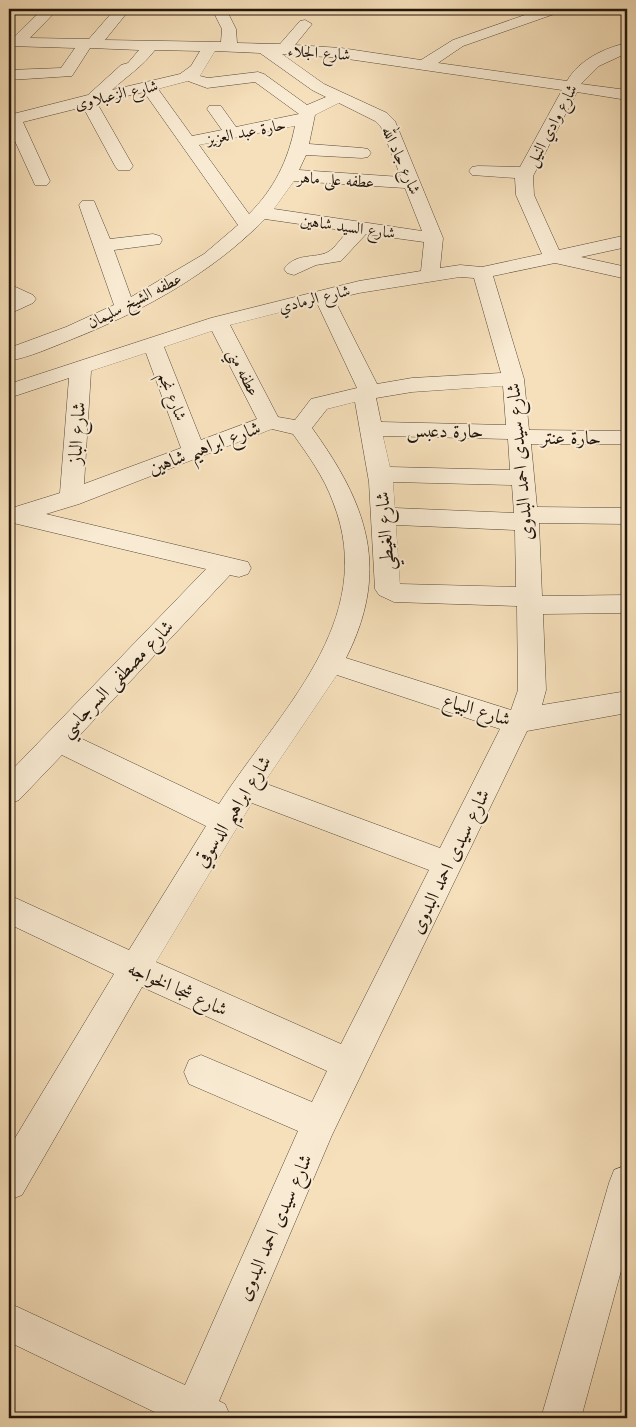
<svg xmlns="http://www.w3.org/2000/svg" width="636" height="1427" viewBox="0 0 636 1427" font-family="'Old Standard TT',Amiri,serif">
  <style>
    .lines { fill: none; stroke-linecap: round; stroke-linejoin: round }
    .minor-casing { stroke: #564837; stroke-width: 1 }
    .minor { fill: #f9ebd3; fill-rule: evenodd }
    .labels { text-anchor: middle; stroke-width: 4; stroke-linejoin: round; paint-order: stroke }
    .far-street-label { font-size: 16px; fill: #21150b; stroke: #f9ebd3 }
    .street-label { font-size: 19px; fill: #21150b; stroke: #f9ebd3 }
  </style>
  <rect width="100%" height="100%" fill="#f6e0bb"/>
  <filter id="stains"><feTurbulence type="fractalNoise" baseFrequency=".004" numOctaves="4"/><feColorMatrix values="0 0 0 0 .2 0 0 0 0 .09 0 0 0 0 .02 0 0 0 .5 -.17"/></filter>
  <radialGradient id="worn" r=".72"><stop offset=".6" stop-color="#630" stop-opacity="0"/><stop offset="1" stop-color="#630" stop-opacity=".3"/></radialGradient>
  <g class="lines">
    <defs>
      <g id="minor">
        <path d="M43,9H58L30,38L89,39L115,9H130L105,40L221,42L222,29L212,9H226L236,29L237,43L280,44L300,21L305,20L312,24L295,45L341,48L421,60L453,40L542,9H562L560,12L463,46L438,63L567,81C579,60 604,48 627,43V53L599,66L581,84L627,90V100L577,92L533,176L534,195L559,250L627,235V247L581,257L627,267V279L555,263L493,276L524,379L529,430L627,431V443L624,444H531L537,507L627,508V524L539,523L542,596L627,595V613L543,614L546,690L542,705L627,691V713L527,731L332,1135L219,1401L225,1404L231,1418H167L9,1342V1303L185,1385L298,1131L189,1084L184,1072L189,1060L201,1055L312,1102L327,1071L142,987L22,1195L9,1200V1148L114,974L9,924V895L129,950L206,826L62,755L19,800L9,804V773L206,569L9,522V506L15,507L60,493L69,378L9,398V384L211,318L359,281L421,271L424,242L366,234L341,261L316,265L294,275L287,273L284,269C296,252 315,259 328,252C335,248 342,237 348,231L265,219C211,274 141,312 70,340C50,348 30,357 9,361V348L66,327L114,305L79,205L82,201H94L110,239L153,234L160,236L162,240L160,244L114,250L131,297L204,254L238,225L144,92L97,103L133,166L130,170H118L115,166L83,107L23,122L50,181L47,185H35L9,128V115L88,95L121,65L128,63L139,50L90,48L72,76L9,80V70L61,68L75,48L9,46V38H13ZM155,50L200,51L191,66L180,74L112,90C128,75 141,68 155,50ZM215,51L260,53L312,90L326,97L307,105L264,74L258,72L208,78L200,76ZM282,54L341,58L562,90L520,167L478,166L472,167L469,171L472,175L515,178L516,195L542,254L482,267L460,265L440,268L443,238L395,121L387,113L324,84ZM188,81L207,88L255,82L299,114L236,127L221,106H209L207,109L222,130L192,136L158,89ZM339,103L375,121L381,127L401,177L299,170L306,155L362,158L368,157L371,153L368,149L362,148L309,144L315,115ZM295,126C288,161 274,189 249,214L199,145ZM294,181L405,188L422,231L274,209ZM460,277L474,278L501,373L412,378L377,384L334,299L359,293ZM317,303L357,388L311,399L295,420L278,417L230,325ZM212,331L257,419L201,440L164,347ZM146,353L181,448L84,484L91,371ZM503,386L506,425L381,422L376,398L412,392ZM355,402L369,482L375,589L379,595L394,602L517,606L518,690L511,710L346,658C391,569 367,504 312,428L327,409ZM272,429L293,434C308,455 324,477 333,502C380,621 277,713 219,804L78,737L230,575L239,577L248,574L251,568L248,562L46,514L79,504ZM383,436L508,439L510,470L390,467ZM393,482L512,485L514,513L395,508ZM396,525L515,530L516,587L400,584ZM337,675L500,729L440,848L264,783ZM252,803L429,870L341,1044L156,962Z"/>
        <path d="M9,284L33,295L36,299L33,303L9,314V300L11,299L9,298Z"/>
        <path d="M627,1165V1249L581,1418H541L609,1183L614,1170Z"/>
      </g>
    </defs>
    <!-- minor casing -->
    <use href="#minor" class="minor-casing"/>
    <!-- minor -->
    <use href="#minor" class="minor"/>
  </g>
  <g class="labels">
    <!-- far-street labels -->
    <g class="far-street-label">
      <text transform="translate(319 52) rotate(4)" y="6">شارع الجلاء</text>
      <text transform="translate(116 94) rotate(-13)" y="6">شارع الزعبلاوى</text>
      <text transform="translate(551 125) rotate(-62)" y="6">شارع وادي النيل</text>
      <text transform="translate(246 131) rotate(-11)" y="6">حارة عبد العزيز</text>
      <text transform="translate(402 160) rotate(66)" y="6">شارع جاد الله</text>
      <text transform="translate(336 179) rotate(4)" y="6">عطفه على ماهر</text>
      <text transform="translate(348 226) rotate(8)" y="6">شارع السيد شاهين</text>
      <text transform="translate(314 298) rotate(-14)" y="6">شارع الرمادي</text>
      <text transform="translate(134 300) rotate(-27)" y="6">عطفه الشيخ سليمان</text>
      <text transform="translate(244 372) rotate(63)" y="6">عطفه مني</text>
      <text transform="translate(173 396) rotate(68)" y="6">شارع نجم</text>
    </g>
    <!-- street labels -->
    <g class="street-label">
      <text transform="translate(445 430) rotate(1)" y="7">حارة دعبس</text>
      <text transform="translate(76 433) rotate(-86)" y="7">شارع الباز</text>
      <text x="571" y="444">حارة عنتر</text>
      <text transform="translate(204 447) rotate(-21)" y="7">شارع ابراهيم شاهين</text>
      <text transform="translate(519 462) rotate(-95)" y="7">شارع سيدى احمد البدوى</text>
      <text transform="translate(384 531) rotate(-94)" y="7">شارع الغيطي</text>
      <text transform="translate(116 678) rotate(-46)" y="7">شارع مصطفى السرجاسي</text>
      <text transform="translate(477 709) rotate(17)" y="7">شارع البياع</text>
      <text transform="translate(232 811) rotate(-58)" y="7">شارع ابراهيم الدسوقي</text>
      <text transform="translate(449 861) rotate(-64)" y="7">شارع سيدى احمد البدوى</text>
      <text transform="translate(178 988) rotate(24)" y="7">شارع شجا الخواجه</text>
      <text transform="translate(274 1227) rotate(-66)" y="7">شارع سيدى احمد البدوى</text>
    </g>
  </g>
  <!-- margin -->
  <rect width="636" height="1427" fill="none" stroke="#f6e0bb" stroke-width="30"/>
  <rect x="10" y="10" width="616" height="1407" fill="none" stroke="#21150b" stroke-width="2.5"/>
  <rect x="15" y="15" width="606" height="1397" fill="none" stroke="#21150b"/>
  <rect width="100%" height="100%" filter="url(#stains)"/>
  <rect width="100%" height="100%" fill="url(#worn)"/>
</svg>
